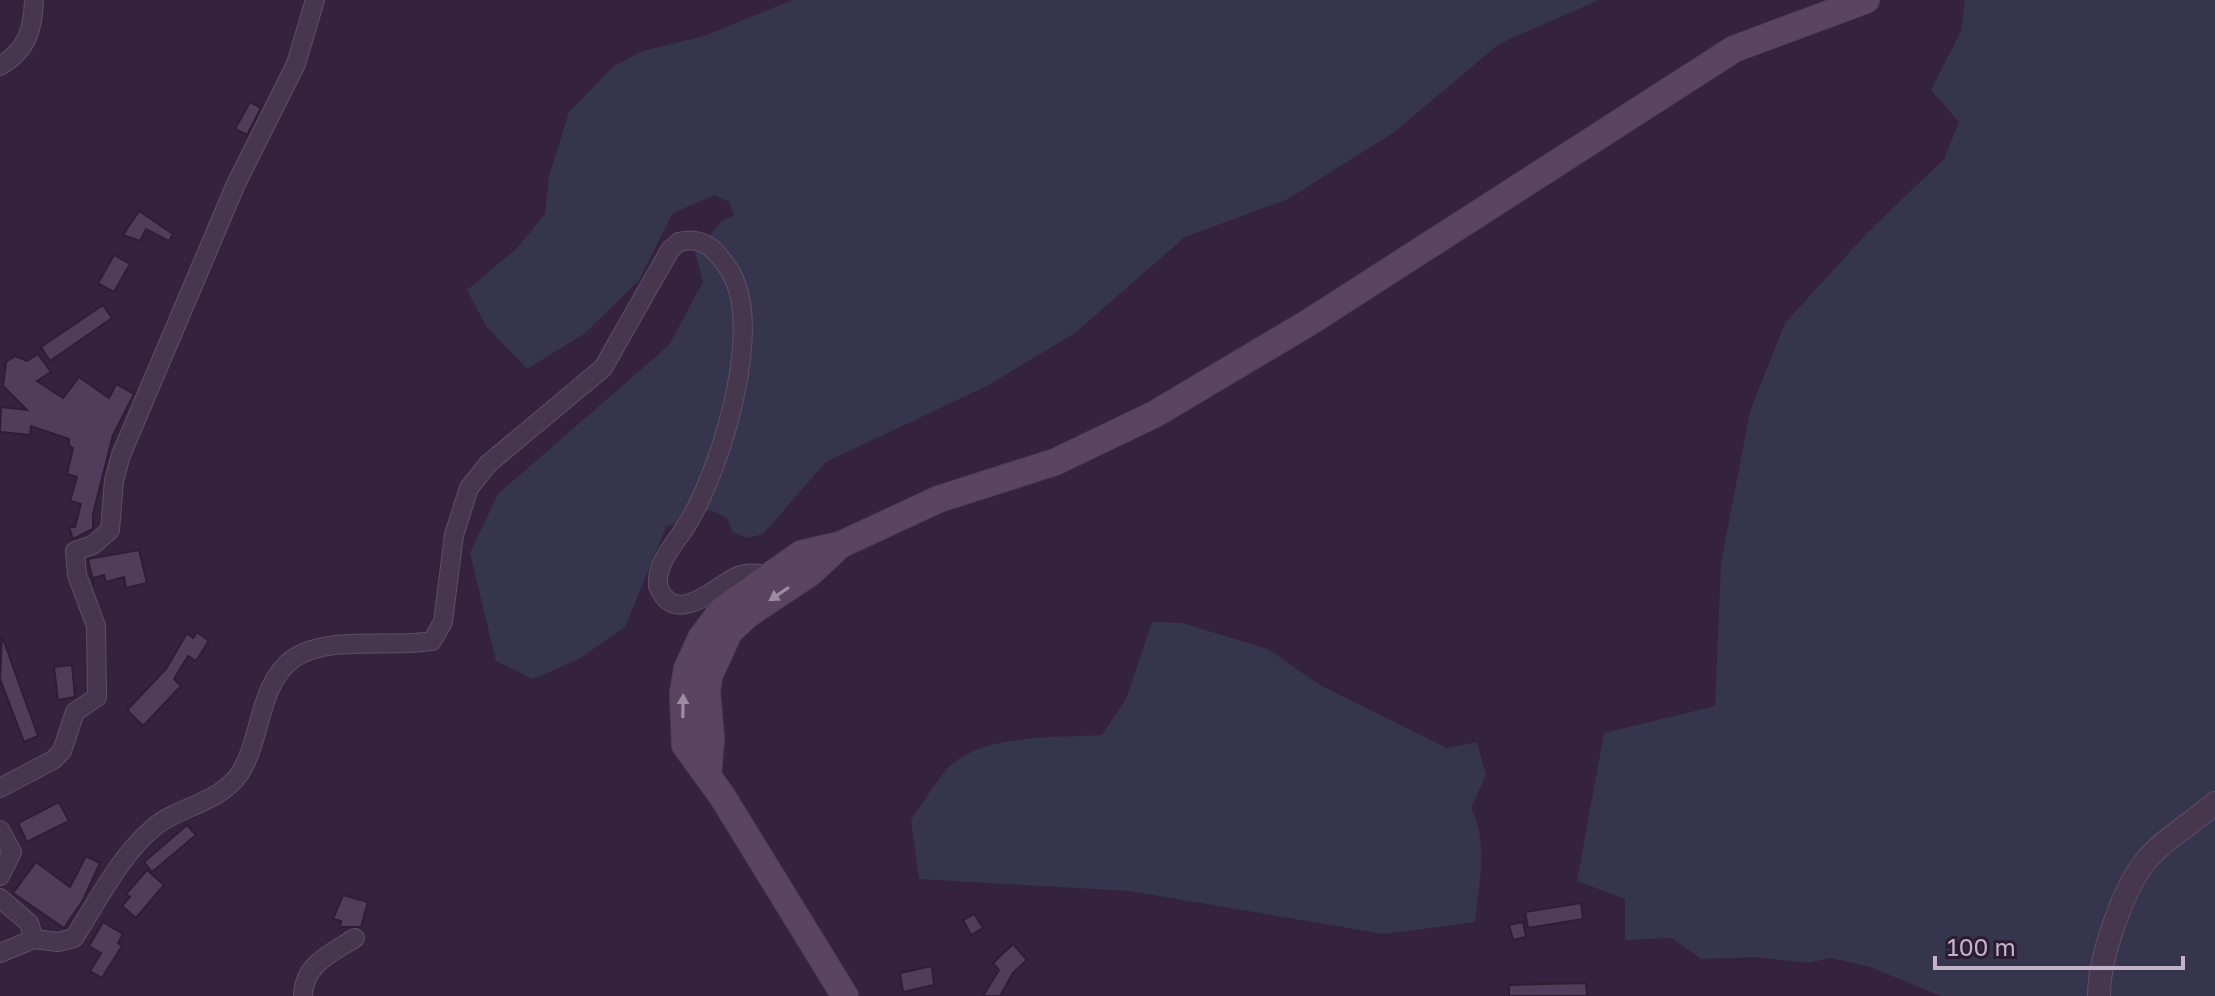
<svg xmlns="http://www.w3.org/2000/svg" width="2215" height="996" viewBox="0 0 2215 996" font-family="'Golos Text',sans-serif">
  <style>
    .green { fill: #35354e }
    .building { fill: #523c5b; stroke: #2e1e35; stroke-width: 2 }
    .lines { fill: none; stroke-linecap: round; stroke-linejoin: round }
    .minor-casing { stroke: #5f4f66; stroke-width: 20 }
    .tertiary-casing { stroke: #5f4f66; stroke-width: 24 }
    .secondary-casing { stroke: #4d3d54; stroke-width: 28 }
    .minor { stroke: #47374e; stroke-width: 18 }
    .tertiary { stroke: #47374e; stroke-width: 22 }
    .secondary { stroke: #5a4461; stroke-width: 26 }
    .oneway { fill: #9e8ca5 }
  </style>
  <rect width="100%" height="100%" fill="#35223e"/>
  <!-- green -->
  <g class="green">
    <path d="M792,0H1599L1499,44L1393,133L1288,199L1185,237L1075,333L987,386L826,462L763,534L747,538L733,532L727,518L710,510L666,527L625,627L579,659L533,679L496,661L470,553L498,494L669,345L703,282L695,252L721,222L734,215L729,202L715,195L673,213L639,280L584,334L527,369L486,326L467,290L517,248L545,214L549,176L569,112L614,66L642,51L704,36Z"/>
    <path d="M1965,0H2215V996H1941L1870,967L1831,958L1808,963L1756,957L1701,959L1671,938L1625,940V899L1577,881L1604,733L1715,706L1721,563L1750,411L1785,323L1869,231L1944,159L1959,122L1931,90L1961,31Z"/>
    <path d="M1152,622L1182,623L1268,649L1320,685L1447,748L1477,742L1486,775L1471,808C1489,845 1479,882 1475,922L1384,934L1129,891L919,879L911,820C923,803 934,784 947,769C979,733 1058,738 1102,735L1126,699Z"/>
  </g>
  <!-- building -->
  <g class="building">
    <path d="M250,102L261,108L247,135L235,129Z"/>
    <path d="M139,211L173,234L169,241L146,229L140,241L123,235Z"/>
    <path d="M114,255L130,264L114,292L98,283Z"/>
    <path d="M103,305L112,318L50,361L41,347Z"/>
    <path d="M38,354L51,372L37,381L63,398L79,377L109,398L116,384L134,394L113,435L93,514V529L73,539L69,527H75L81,504L70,501L77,477L67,474L73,448L69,446V439L31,426L30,435L0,432L1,407L27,410L3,386L6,362L15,356L27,361Z"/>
    <path d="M139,550L147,583L126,588L124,577L106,582L104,575L93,578L94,585L88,559Z"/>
    <path d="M197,632L209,641L196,661L188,656L174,679L181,686L143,726L127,710L166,669L187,633L193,638Z"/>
    <path d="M2,636L38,736L24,742L0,679Z"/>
    <path d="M72,665L75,697L58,700L54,667Z"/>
    <path d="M59,802L69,821L27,842L18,823Z"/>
    <path d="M187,825L196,835L152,872L144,862Z"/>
    <path d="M86,856L100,863L83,900L64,928L13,893L36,862L70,887Z"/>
    <path d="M147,870L164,885L136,918L122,906L130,897L126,894Z"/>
    <path d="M343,895L368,902L361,927H340L341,921L333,919Z"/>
    <path d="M1581,903L1583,919L1528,928L1525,912Z"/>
    <path d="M974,914L983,928L971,935L963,920Z"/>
    <path d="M103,922L123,934L118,943L122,946L102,978L90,971L101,953L89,946Z"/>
    <path d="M1523,922L1526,937L1513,940L1509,925Z"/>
    <path d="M1013,944L1027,960L1013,973L1000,996H983L999,970L993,963Z"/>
    <path d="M932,966L934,985L903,992L900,973Z"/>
    <path d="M1586,983L1587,996H1509V985Z"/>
  </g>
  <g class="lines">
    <defs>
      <g id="minor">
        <path d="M0,66C27,50 33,30 34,0"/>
        <path d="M0,788L53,760L62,751L75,712L97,697L96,626L77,575L75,551L93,545L110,530L114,481L121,455L236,184L296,64L315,0"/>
        <path d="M0,830L12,852L0,876"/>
        <path d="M0,898L29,923L34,939"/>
        <path d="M0,953L34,939L58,942L74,938C98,901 119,857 153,828C178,806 219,804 240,773C262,739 258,683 294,658C328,635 392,648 432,641L443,622L454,535L469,488L488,464L603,368L670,250L679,242C703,236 715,249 728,268C766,323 722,462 692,516C680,540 656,558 658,586C676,629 715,586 738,576C749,572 759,574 770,575"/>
        <path d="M303,996C304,964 330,954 355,938"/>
      </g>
      <path id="tertiary" d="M2099,996C2099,958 2123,887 2148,858C2167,837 2194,822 2215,803"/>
      <g id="secondary">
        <path d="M708,776L711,738L707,692L709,676L729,632L747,615L810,573L840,545"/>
        <path d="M845,996L722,796L685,745L683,693L687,669L701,638L723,609L801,554L840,545L939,499L1055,462L1155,414L1308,323L1734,49L1866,0"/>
      </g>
    </defs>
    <!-- minor casing -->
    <use href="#minor" class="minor-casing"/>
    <!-- tertiary casing -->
    <use href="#tertiary" class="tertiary-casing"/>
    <!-- secondary casing -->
    <use href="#secondary" class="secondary-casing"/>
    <!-- minor -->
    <use href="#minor" class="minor"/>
    <!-- tertiary -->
    <use href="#tertiary" class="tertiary"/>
    <!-- secondary -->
    <use href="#secondary" class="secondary"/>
  </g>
  <!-- one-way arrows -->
  <defs><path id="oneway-solid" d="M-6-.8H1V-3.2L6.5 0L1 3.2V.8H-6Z" transform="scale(2)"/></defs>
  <g class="oneway">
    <use href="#oneway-solid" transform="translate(779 594) rotate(146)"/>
    <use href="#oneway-solid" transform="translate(683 706) rotate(-89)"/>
  </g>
  <!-- scale -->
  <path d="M1935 956v12h248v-12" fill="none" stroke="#c3b2c9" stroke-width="4"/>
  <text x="1947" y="956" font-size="24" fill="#c3b2c9" stroke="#2c1c33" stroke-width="6" paint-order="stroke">100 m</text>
</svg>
